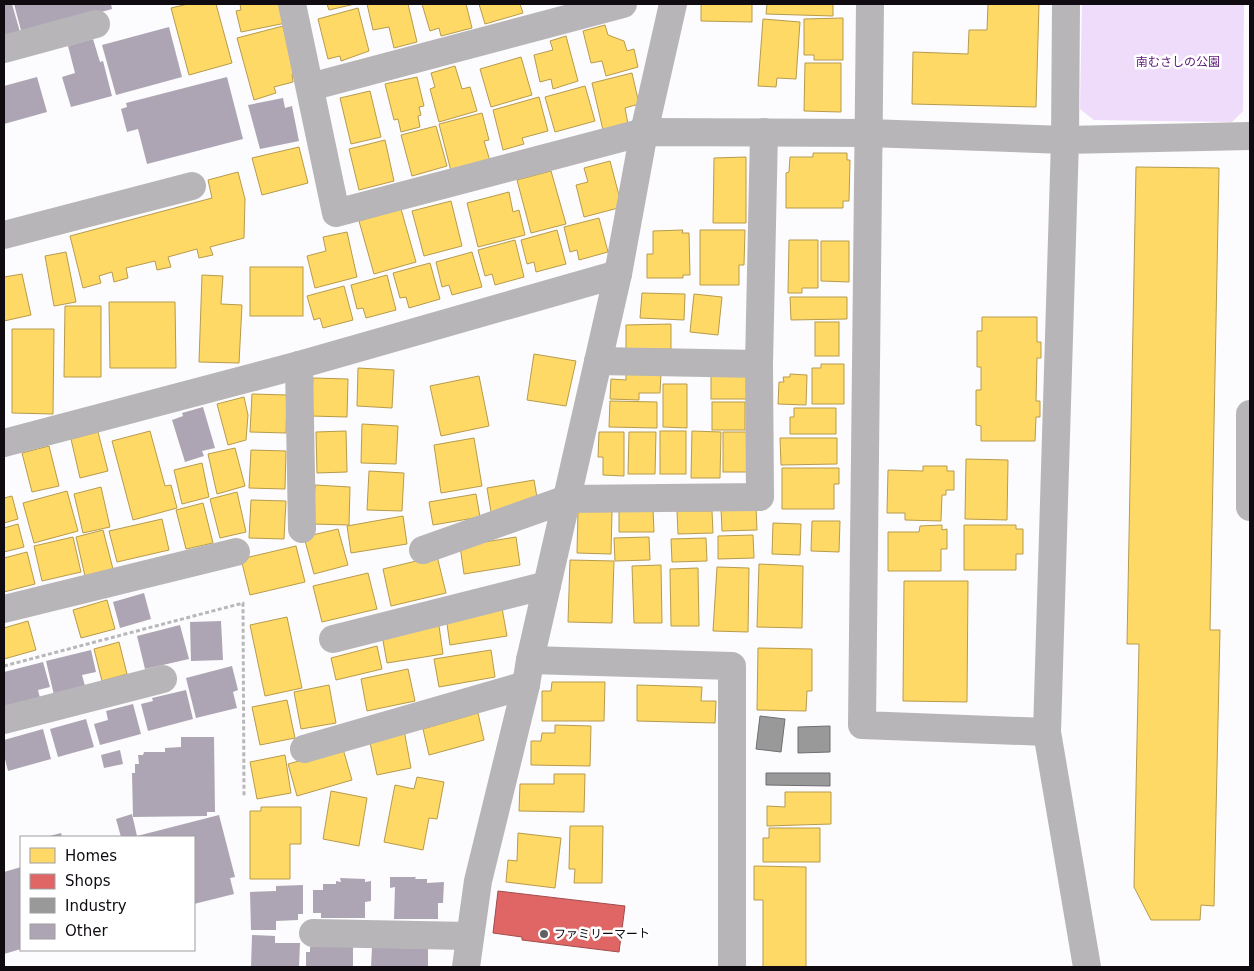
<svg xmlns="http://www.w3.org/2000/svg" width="1254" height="971" viewBox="0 0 1254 971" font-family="'DejaVu Sans','Noto Sans JP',sans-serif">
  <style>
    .green { fill: #efdbfa }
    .homes { fill: #ffd966; stroke: #b79b4c }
    .shops { fill: #e06666; stroke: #a14b4c }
    .industry { fill: #999; stroke: #706e70 }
    .building { fill: #aea5b4 }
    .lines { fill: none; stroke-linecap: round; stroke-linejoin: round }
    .path { stroke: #b8b7b9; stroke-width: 3; stroke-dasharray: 4 2.5; stroke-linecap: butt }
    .minor { stroke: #b7b5b8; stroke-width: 28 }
    .poi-dot { fill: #625f64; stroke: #fff; stroke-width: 2 }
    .labels { text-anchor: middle; stroke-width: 5; stroke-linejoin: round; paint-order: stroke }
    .park-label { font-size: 12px; fill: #5a1775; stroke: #fff }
    .poi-label { font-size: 12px; fill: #0f0b11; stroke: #fff; text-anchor: start }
  </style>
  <rect width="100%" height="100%" fill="#fcfbfd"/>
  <!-- green -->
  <path class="green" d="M1082,4H1244L1243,111L1232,122L1094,120L1080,109Z"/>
  <!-- homes -->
  <g class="homes">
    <path d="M188,4H216L232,63L189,75L171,8Z"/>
    <path d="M240,4H282L286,23L241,32L236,11L241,10Z"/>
    <path d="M327,4H355L329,10Z"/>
    <path d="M367,4H408L417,42L394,48L389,27L373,30Z"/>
    <path d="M422,4H466L472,28L441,36L439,28L430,31Z"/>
    <path d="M479,4H520L523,13L485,24Z"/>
    <path d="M701,4H752V22L701,21Z"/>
    <path d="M767,4H833V16L766,14Z"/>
    <path d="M988,4H1039L1036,107L912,104L913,52L968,54L969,30H987Z"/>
    <path d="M358,8L369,51L341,61L340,56L328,59L318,19Z"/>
    <path d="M843,18V60H814V55H804V19Z"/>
    <path d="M763,19L800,22L796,79L777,78L776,87L758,86Z"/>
    <path d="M605,25L608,35L624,41L627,51L634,49L638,67L606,76L602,61L591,63L583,31Z"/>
    <path d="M283,26L295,73L292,74L293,82L274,87L276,93L254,100L237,38Z"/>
    <path d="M566,36L578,81L553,89L551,79L540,82L534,55L553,50L550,41Z"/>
    <path d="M521,57L532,95L491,107L480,69Z"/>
    <path d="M805,63H841V112L804,111Z"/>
    <path d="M455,66L462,89L470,87L477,111L439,122L430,89L435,87L431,73Z"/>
    <path d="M632,73L639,104L625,108L628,124L603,130L592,83Z"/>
    <path d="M417,77L424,106L419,107L421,115L418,116L420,127L401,132L398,119L394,120L385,84Z"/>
    <path d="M585,86L595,121L555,132L545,97Z"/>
    <path d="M370,91L381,137L351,144L340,98Z"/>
    <path d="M539,97L548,131L522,138L524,144L503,150L493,110Z"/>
    <path d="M482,113L489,140L484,141L490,161L451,171L439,124Z"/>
    <path d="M436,126L447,166L412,176L401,135Z"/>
    <path d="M385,140L394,181L359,190L349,149Z"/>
    <path d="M299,147L308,183L262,195L252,158Z"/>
    <path d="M813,153H847V160H850L849,201H843V208H786V173L789,172L790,157H813Z"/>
    <path d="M746,157V223H713L714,158Z"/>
    <path d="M610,161L622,207L584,217L576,185L588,182L584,168Z"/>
    <path d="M1136,167L1219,168L1210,630H1220L1214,906L1201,905L1200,920H1151L1134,887L1139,644H1127Z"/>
    <path d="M551,171L566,224L531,233L517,180Z"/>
    <path d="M238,172L245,199L244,238L210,247L213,255L199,258L197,249L168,257L171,267L157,270L155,261L126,268L128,278L114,282L112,272L99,276L101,283L83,288L70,236L212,198L208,180Z"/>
    <path d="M509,192L513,212L519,210L525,235L478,247L467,203Z"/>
    <path d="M451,201L462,246L424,256L412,211Z"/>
    <path d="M401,209L416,262L374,274L359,221Z"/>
    <path d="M599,218L608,252L579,260L577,250L570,252L564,227Z"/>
    <path d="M557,230L566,264L536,272L534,262L527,264L521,240Z"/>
    <path d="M683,230L682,233H689L690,275H683V278H647V254H653V231Z"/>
    <path d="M700,230H745L744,265H739V285H700Z"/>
    <path d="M347,232L357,277L315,288L307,256L326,251L323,237Z"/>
    <path d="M515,240L524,277L495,285L492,274L485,276L478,250Z"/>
    <path d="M789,240H818V288H802V293H788Z"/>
    <path d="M821,241H849V282L821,281Z"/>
    <path d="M66,252L76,302L54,306L45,256Z"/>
    <path d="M472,252L482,287L452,295L449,285L442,287L436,262Z"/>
    <path d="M430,263L440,299L409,308L406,297L400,298L393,273Z"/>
    <rect x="250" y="267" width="53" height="49"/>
    <path d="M22,274L31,315L4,321V277Z"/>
    <path d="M202,275L223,276L221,304L242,305L239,363L199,362Z"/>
    <path d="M387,275L396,310L366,318L363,308L357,309L351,285Z"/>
    <path d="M344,286L353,320L323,328L320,318L314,320L307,296Z"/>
    <path d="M642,293L685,294L684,320L640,318Z"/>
    <path d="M694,294L722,297L718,335L690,332Z"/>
    <path d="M790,297H847V319L791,320Z"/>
    <path d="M109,302H175L176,368H110Z"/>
    <path d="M65,306H101V377H64Z"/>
    <path d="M982,317H1037V342H1041V358H1037L1036,401H1040V417H1036L1035,441H981V426L976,425V390H981V367H977V331H982Z"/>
    <rect x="815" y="322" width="24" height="34"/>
    <path d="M671,324V349H626V325Z"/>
    <path d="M12,329H54L53,414L12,413Z"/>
    <path d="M534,354L576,361L566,406L527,400Z"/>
    <path d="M821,364H844V404H812V368H821Z"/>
    <path d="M358,368L394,370L392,408L357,406Z"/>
    <path d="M626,373H661L660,393H639V400L610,399L611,379L626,380Z"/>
    <rect x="711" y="374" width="36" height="25"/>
    <path d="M790,374L807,375L806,405L778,404L779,382H784L783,377H790Z"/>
    <path d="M479,376L489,426L441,436L430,386Z"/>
    <path d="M313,378L348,379L347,417L311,416Z"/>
    <path d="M663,384H687V428L663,427Z"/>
    <path d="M252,394L287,395L286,433L250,432Z"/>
    <path d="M244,397L248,415L246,440L228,445L217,404Z"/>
    <path d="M610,401L657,402V428L609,427Z"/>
    <rect x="712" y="402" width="33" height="28"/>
    <path d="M794,408H836V434H790V417H794Z"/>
    <path d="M362,424L398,426L396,464L361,463Z"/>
    <path d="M150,431L165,486L171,485L177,508L133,520L112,441Z"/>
    <path d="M346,431L347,472L317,473L316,432Z"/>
    <rect x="660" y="431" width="26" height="43"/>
    <path d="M692,431L721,432L720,478H691Z"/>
    <path d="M98,432L108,471L80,478L71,439Z"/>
    <path d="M599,432H624V476L603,475V457H598Z"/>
    <path d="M629,432H656L655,474H628Z"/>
    <rect x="723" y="432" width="26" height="40"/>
    <path d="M474,438L482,486L441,493L434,445Z"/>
    <path d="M780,438H837V464L781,465Z"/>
    <path d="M49,446L59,486L32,492L22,453Z"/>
    <path d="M235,448L245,486L217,494L208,454Z"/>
    <path d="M251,450L286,451L285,489L249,488Z"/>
    <path d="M966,459L1008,460L1007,520L965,519Z"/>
    <path d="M202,463L209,497L182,504L174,470Z"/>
    <path d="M923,466H947V471H954V490H946V495H942L941,521L905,520V513H887L888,470L923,471Z"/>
    <path d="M782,468H839V484H834V509H782Z"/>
    <path d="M369,471L404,473L402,511L367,510Z"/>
    <path d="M534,480L538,503L491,512L487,488Z"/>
    <path d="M315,485L350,487L349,525L313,524Z"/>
    <path d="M101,487L110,527L83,533L74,494Z"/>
    <path d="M67,491L78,531L34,543L23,503Z"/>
    <path d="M237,492L246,532L220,538L210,499Z"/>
    <path d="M476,494L480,517L433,525L429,502Z"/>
    <path d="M12,496L18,519L4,523V498Z"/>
    <path d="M251,500L286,501L284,539L249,538Z"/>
    <path d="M203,503L213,543L186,549L176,510Z"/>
    <path d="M756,507L757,530L722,531L721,508Z"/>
    <path d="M619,509H653L654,532H619Z"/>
    <path d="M578,510L612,511L611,554L577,553Z"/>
    <path d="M677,511H712L713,533L678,534Z"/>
    <path d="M403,516L407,544L351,553L347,526Z"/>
    <path d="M162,519L169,550L117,562L109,531Z"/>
    <path d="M812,521H840L839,552L811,551Z"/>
    <path d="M773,523L801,524L800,555L772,554Z"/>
    <path d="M18,524L24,547L4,552V528Z"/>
    <path d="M942,525V530L947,529V549H941V571H888V532H919L920,526Z"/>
    <path d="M964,525H1016V529H1023V554H1016V570H964Z"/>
    <path d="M338,529L348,565L314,574L304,537Z"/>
    <path d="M103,530L113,569L85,576L76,537Z"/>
    <path d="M753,535L754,558L718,559V536Z"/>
    <path d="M73,537L81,572L42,581L34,546Z"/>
    <path d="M516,537L520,565L464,574L460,546Z"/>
    <path d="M649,537L650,560L615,561L614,538Z"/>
    <path d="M706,538L707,561L672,562L671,539Z"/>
    <path d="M296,546L305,582L250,595L241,559Z"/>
    <path d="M27,552L35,584L4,592V558Z"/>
    <path d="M437,556L446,593L391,606L383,569Z"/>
    <path d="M570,560L614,561L612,623L568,622Z"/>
    <path d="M759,564L803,566L802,628L757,627Z"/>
    <path d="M661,565L662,623H634L632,566Z"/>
    <path d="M717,567L749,568L748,632L713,631Z"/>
    <path d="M698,568L699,626H671L670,569Z"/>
    <path d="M368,573L377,609L322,622L313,586Z"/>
    <path d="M904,581H968L967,702L903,701Z"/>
    <path d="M107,600L115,629L81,638L73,610Z"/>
    <path d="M502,608L507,636L450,645L446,617Z"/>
    <path d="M287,617L302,688L265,696L250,625Z"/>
    <path d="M28,621L36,650L4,659V628Z"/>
    <path d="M439,626L443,654L387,663L382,635Z"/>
    <path d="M119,642L127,674L102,681L94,649Z"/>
    <path d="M377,646L382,669L336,680L331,658Z"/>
    <path d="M758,648L812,649V691H807L806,711L757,710Z"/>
    <path d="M491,650L495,677L439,687L434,659Z"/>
    <path d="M408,669L415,701L367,711L361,679Z"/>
    <path d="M552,682H605L604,721H542V691H551Z"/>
    <path d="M329,685L336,723L301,729L294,692Z"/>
    <path d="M637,685L702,687L701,701H716L715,723L637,721Z"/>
    <path d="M287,700L295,738L260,745L252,707Z"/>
    <path d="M478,713L484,740L429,755L423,729Z"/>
    <path d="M555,725L591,726L590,766L531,765V741H541L542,733H555Z"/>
    <path d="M404,730L411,768L377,775L369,738Z"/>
    <path d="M343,749L352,780L297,796L288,764Z"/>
    <path d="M285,755L291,793L257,799L250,762Z"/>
    <path d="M554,774H585L584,812L519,811L520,784H554Z"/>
    <path d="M417,777L444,782L437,819L429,818L423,850L384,842L395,785L414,789Z"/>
    <path d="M331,791L367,798L359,846L323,839Z"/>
    <path d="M785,792H831V824L767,826V806L785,807Z"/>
    <path d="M261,807H301V844H290V879H250V811H261Z"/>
    <path d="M570,826H603L602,883H574L575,869H569Z"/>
    <path d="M769,828H820V862H763V838H769Z"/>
    <path d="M518,833L561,838L555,888L506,882L508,860L517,861Z"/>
    <path d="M754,866L806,867V967H763V900H754Z"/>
  </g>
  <!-- shops -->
  <path class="shops" d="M498,891L625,906L619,952L522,940V937L493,933Z"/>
  <!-- industry -->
  <g class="industry">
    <path d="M760,716L785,719L781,752L756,749Z"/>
    <path d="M830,726V752L798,753V727Z"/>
    <path d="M766,773H830V786L766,785Z"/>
  </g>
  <!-- building -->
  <g class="building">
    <path d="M4,4H12L20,32L4,37Z"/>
    <path d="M14,4H111L112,9L22,34Z"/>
    <path d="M169,27L182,77L116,95L102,45Z"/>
    <path d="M93,39L100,62L103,61L112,96L71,107L62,77L75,73L68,46Z"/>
    <path d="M37,77L47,112L4,124V86Z"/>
    <path d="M227,77L243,139L147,164L138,129L127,132L121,109L127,107L126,103Z"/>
    <path d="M283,98L285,108L292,106L299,141L260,149L248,105Z"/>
    <path d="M203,407L215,448L202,451L204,456L185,462L172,420L183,416L182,413Z"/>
    <path d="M144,593L151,619L120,628L113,602Z"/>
    <path d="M221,621L223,660L191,661L190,622Z"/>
    <path d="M180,625L189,659L145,669L137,636Z"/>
    <path d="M91,650L96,672L82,675L85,686L54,695L46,661Z"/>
    <path d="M43,662L50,687L38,690L40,698L5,707L4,672Z"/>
    <path d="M232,666L238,690L233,692L237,708L196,718L186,678Z"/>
    <path d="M186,690L193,719L148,731L141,704L153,701L152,698Z"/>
    <path d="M133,704L141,734L100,745L94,724L108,720L106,711Z"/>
    <path d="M86,719L94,747L58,757L50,729Z"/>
    <path d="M43,729L51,759L8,771L4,755V740Z"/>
    <path d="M181,737H214L215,812H207V816L133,817L132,773H135V764H139L138,755H143L144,752H165V748L181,747Z"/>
    <path d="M120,750L123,764L104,768L101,755Z"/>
    <path d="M132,814L137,836L219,815L235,877L230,878L234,894L194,904V837H121L116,819Z"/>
    <path d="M61,833L62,837H46Z"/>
    <path d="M21,867V949L4,954V872Z"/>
    <path d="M390,877H416L415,879H427V883L444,882L443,903H438V919H394L395,887L390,888Z"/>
    <path d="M340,878L365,879V882L371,881V901L365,902V918H321V913H313V890H323V884H336V881L341,882Z"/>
    <path d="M303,885V914H298V920L276,921V930H251L250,892L276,891V886Z"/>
    <path d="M252,935L275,936V943H300L299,967H251Z"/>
    <path d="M310,947H353V967H306V952H310Z"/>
    <path d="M372,947L428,949V967H371Z"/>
  </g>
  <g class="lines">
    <!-- path -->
    <path class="path" d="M4,666L243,603L244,797"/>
    <!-- minor -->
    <g class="minor">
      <path d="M292,4L336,213L644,132L868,133L1065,140L1250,136"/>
      <path d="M870,4L862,725L1047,732"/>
      <path d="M1066,4L1065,140L1047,732L1087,967"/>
      <path d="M4,49L96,24"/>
      <path d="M310,87L623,4"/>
      <path d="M4,235L192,186"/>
      <path d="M598,361L759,364"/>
      <path d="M299,365L302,529"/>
      <path d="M1250,414V507"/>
      <path d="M4,443L299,365L618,274"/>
      <path d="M423,550L567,499L760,497L759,364L764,132"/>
      <path d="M4,609L236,552"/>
      <path d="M333,639L547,585"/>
      <path d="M530,660L732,666V967"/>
      <path d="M4,720L163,679"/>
      <path d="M304,749L526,685"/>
      <path d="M313,933L469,936"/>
      <path d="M466,967L478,881L526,685L530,660L618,274L644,132L673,4"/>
    </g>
  </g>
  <!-- markers -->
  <circle class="poi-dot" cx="544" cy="934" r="5"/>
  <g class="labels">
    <!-- park labels -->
    <g class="park-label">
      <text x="1178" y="66">南むさしの公園</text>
    </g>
    <!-- poi labels -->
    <g class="poi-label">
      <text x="554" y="938">ファミリーマート</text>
    </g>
  </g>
  <!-- border -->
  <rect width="1254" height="971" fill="none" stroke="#0f0b11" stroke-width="10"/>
  <!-- legend -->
  <rect x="20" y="836" width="175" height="115" fill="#ffffff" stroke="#9f9da0"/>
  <rect x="30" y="848" width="25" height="15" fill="#ffd966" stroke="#9f9da0"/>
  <text x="65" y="861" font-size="15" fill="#0f0b11">Homes</text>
  <rect x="30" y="874" width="25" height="15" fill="#e06666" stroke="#9f9da0"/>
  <text x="65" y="886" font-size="15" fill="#0f0b11">Shops</text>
  <rect x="30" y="898" width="25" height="15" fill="#999999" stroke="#9f9da0"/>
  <text x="65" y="911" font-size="15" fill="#0f0b11">Industry</text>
  <rect x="30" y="924" width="25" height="15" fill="#aea5b4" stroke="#9f9da0"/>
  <text x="65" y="936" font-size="15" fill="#0f0b11">Other</text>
</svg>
